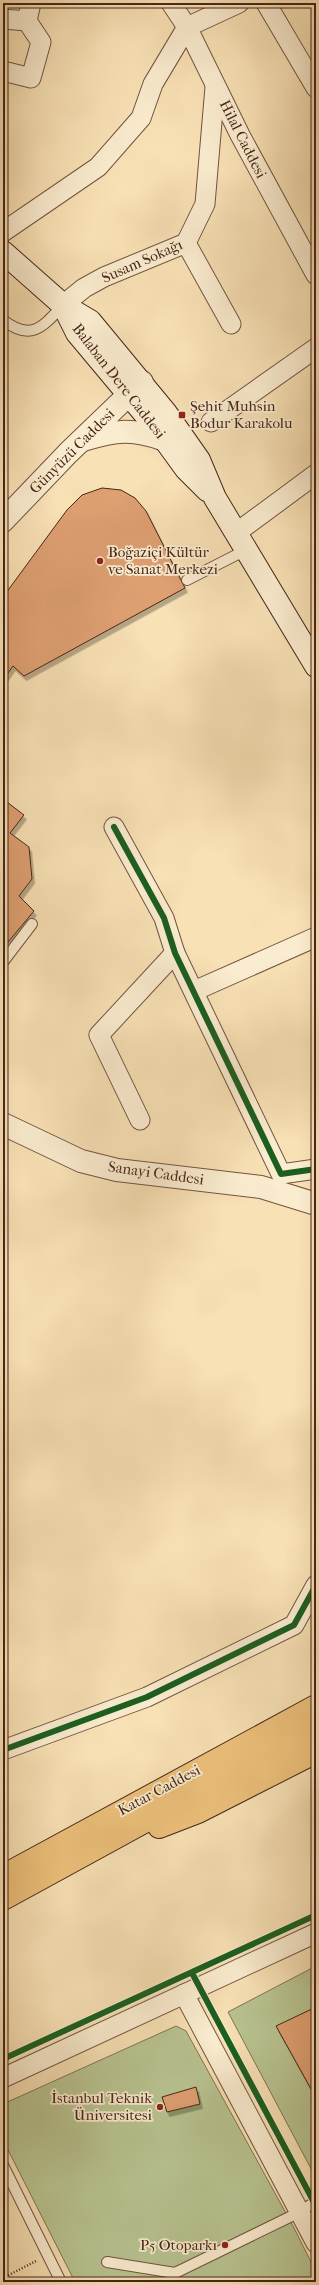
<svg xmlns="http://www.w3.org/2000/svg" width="319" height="2285" viewBox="0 0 319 2285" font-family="'IM FELL French Canon',serif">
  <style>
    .green { fill: #b8c491; stroke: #807455 }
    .building { fill: #de9f71; stroke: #472519; filter: url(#shadow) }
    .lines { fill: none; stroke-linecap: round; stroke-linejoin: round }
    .service-casing { stroke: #735440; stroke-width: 12 }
    .minor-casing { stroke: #735440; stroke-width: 21 }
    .tertiary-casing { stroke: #735440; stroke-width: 24 }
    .secondary-casing { stroke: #472519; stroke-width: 24 }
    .primary-casing { stroke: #472519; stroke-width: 24 }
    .path { stroke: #472519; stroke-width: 2.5; stroke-dasharray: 1 2; stroke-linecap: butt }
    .service { stroke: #faeccf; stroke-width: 10 }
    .minor { stroke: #faeccf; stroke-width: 19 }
    .tertiary { stroke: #faeccf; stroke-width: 22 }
    .secondary { stroke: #faeccf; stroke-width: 22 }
    .primary { stroke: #ecc07a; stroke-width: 22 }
    .cycleway-casing { stroke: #faeccf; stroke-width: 8 }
    .cycleway { stroke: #1b5e20; stroke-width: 6 }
    .poi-dot { fill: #8f2418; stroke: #faeccf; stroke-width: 1.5 }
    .labels { text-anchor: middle; stroke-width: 3.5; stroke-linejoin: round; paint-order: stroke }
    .street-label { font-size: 15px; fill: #472519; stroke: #faeccf }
    .poi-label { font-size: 15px; fill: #472519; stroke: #faeccf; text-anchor: start }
  </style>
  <defs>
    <filter id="shadow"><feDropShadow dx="2.5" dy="4.5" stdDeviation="0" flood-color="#0004"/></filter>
  </defs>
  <rect width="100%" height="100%" fill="#f8e1b5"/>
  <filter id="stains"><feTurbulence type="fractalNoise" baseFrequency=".005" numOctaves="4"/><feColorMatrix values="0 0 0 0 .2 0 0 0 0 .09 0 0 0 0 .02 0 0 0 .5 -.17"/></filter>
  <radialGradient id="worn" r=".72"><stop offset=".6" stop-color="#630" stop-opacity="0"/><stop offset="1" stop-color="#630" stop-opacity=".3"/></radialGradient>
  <!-- green -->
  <g class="green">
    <path d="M316,1966V2178L228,2012Z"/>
    <path d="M176,2026L186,2031L293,2226L316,2272V2282H75L3,2140V2104Z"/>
  </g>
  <!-- building -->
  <g class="building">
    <path d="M102,488L121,490L135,498L146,511L185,588L24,676L13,666L3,680V597L67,510L82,495Z"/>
    <path d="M3,799L24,815L10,833L29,847L32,879L19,896L34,911L3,948Z"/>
    <path d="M316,2007V2098L276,2026Z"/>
    <path d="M196,2087L200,2104L167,2112L162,2097Z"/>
  </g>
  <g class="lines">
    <defs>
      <g id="service">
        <path d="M3,320C31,342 43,327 63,305"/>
        <path d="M187,580L246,550"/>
        <path d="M3,962L32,924"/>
        <path d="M3,2165L61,2282"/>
        <path d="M107,2262L175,2273L300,2212L316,2201"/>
      </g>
      <g id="minor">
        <path d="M171,3L187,27L240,135L316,275"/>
        <path d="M266,3L316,88"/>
        <path d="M3,19L27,21L31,3"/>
        <path d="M3,71L31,78L41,42L27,21"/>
        <path d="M3,232L98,167L141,118L153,84L187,27L239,3"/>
        <path d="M186,243L231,324"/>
        <path d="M63,305L84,288L104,277L186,243L205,204L215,87"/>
        <path d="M211,422L316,348"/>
        <path d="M236,533L316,474"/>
        <path d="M114,827L164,918L175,953L281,1174L316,1169"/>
        <path d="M194,991L316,937"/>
        <path d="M140,1120L99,1035L175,953"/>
        <path d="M3,1750L147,1697L294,1625L316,1585"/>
        <path d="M184,1994L316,2243"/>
        <path d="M3,2078L316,1933"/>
      </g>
      <g id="tertiary">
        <path d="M83,440C116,430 133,428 165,440"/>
        <path d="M3,521L68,453L142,382"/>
        <path d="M3,1124L81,1161L117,1170L261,1187L316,1204"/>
      </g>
      <g id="secondary">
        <path d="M3,252L63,305L90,321L166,413L199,460L215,498L316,666"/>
        <path d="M63,305L77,333L154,425L186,469L207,490"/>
      </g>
      <g id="primary">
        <path d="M159,1827L198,1812L316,1752"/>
        <path d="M3,1876L316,1706"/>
        <path d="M3,1899L316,1728"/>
      </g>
    </defs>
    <!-- service casing -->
    <use href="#service" class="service-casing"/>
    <!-- minor casing -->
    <use href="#minor" class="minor-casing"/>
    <!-- tertiary casing -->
    <use href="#tertiary" class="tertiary-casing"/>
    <!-- secondary casing -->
    <use href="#secondary" class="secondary-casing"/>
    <!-- primary casing -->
    <use href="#primary" class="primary-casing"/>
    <!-- path -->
    <path class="path" d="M3,2278L36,2261"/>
    <!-- service -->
    <use href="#service" class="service"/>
    <!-- minor -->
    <use href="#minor" class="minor"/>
    <!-- tertiary -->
    <use href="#tertiary" class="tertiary"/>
    <!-- secondary -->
    <use href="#secondary" class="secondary"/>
    <!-- primary -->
    <use href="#primary" class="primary"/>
    <defs>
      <g id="cycleway">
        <path d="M114,827L164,918L175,953L281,1174L316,1169"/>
        <path d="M3,1750L147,1697L294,1625L316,1585"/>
        <path d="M192,1973L316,2206"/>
        <path d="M3,2059L316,1915"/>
      </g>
    </defs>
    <!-- cycleway casing -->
    <use href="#cycleway" class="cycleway-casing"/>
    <!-- cycleway -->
    <use href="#cycleway" class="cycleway"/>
  </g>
  <!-- markers -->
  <g class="poi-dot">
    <rect x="178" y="411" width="8" height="8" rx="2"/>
    <circle cx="100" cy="561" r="4"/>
    <circle cx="160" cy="2107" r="4"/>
    <circle cx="225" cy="2245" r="4"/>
  </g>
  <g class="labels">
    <!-- street labels -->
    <g class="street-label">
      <text transform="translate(243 139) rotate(63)" y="5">Hilal Caddesi</text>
      <text transform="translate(142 261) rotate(-24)" y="5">Susam Sokağı</text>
      <text transform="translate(119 381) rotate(52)" y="5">Balaban Dere Caddesi</text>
      <text transform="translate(72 451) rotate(-45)" y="5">Günyüzü Caddesi</text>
      <text transform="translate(156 1173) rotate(8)" y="5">Sanayi Caddesi</text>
      <text transform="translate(159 1790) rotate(-28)" y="5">Katar Caddesi</text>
    </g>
    <!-- poi labels -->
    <g class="poi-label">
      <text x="190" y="411">Şehit Muhsin<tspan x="190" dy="17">Bodur Karakolu</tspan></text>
      <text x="108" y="557">Boğaziçi Kültür<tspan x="108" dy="17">ve Sanat Merkezi</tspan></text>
      <text x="152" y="2103" text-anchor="end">İstanbul Teknik<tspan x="152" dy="17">Üniversitesi</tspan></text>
      <text x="217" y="2250" text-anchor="end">P5 Otoparkı</text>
    </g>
  </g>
  <!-- margin -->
  <rect width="319" height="2285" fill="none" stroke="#f8e1b5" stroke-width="16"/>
  <rect x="4" y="4" width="311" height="2277" fill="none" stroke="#472519" stroke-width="2"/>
  <rect x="8" y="8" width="303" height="2269" fill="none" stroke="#472519"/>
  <rect width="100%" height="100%" filter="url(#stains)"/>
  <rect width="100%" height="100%" fill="url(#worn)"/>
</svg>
